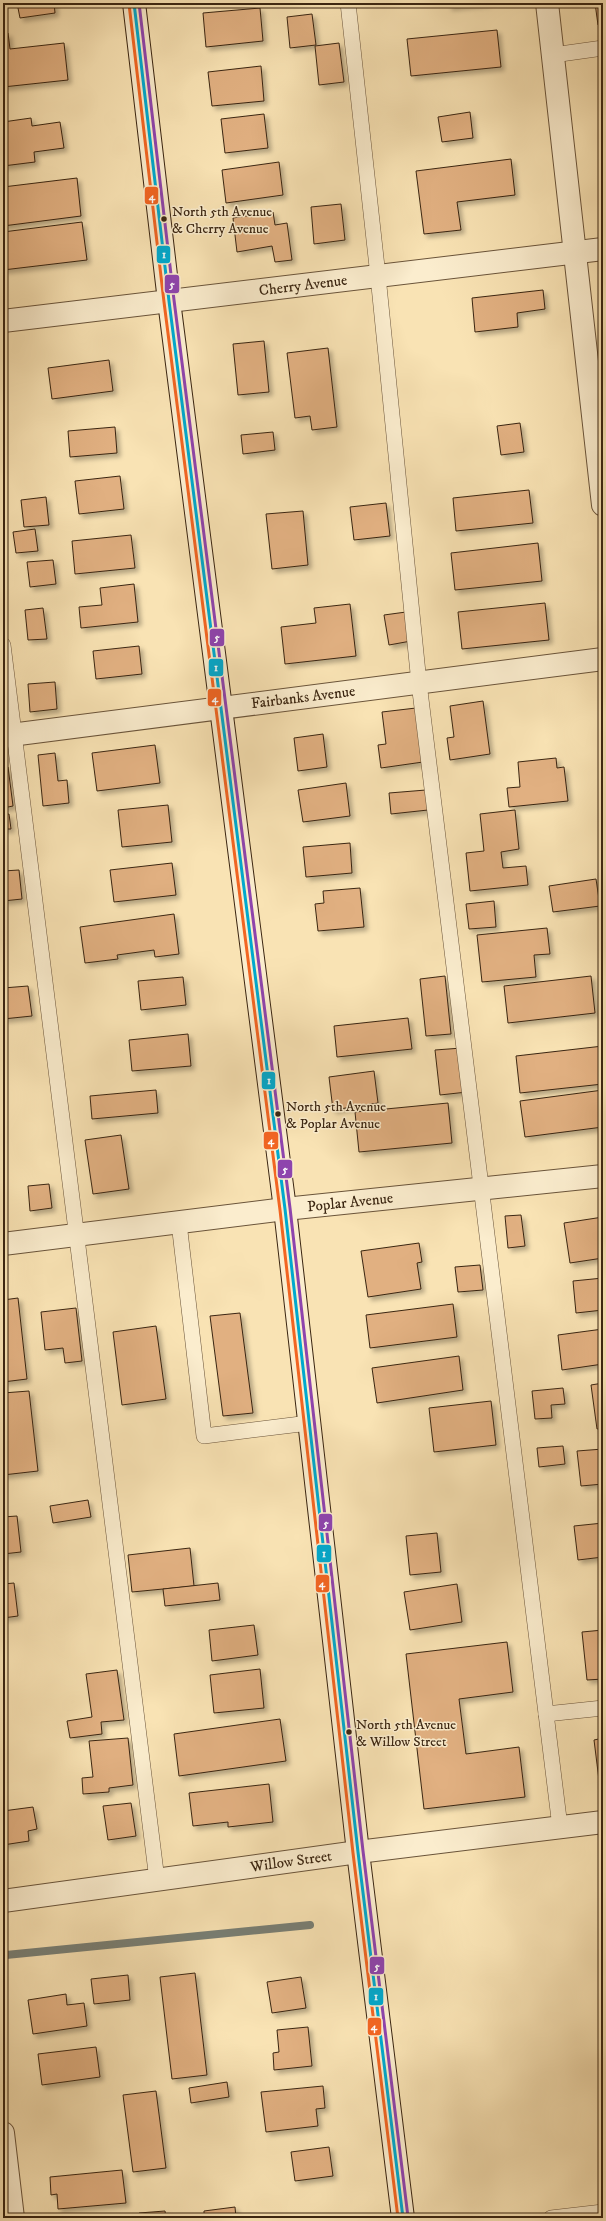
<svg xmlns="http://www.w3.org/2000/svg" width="606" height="2221" viewBox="0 0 606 2221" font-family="'IM FELL DW Pica',serif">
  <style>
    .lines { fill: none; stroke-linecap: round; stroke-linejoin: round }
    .stream { stroke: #787f75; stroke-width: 8 }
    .building { fill: #e1b081; stroke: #3a2511; filter: url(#shadow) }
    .service-casing { stroke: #6a543a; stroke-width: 16 }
    .minor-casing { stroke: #6a543a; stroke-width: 24 }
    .tertiary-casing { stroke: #6a543a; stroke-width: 24 }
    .secondary-casing { stroke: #3a2511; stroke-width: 24 }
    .service { stroke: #fbedce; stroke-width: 15 }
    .minor { stroke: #fbedce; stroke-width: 22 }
    .tertiary { stroke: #fbedce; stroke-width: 22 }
    .secondary { stroke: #fbedce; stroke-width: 22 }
    .bus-1-casing { stroke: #fbedce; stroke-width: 6 }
    .bus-2-casing { stroke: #fbedce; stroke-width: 6 }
    .bus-3-casing { stroke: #fbedce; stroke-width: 6 }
    .bus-1 { stroke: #00a9ce; stroke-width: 3 }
    .bus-2 { stroke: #f26522; stroke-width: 3 }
    .bus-3 { stroke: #8e44ad; stroke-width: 3 }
    .bus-dot { fill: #3a2511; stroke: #fbedce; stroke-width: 1.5 }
    .labels { text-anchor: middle; stroke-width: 3; stroke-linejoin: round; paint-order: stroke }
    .bus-label { font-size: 14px; fill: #3a2511; stroke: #fbedce; text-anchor: start }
    .street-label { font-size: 15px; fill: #3a2511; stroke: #fbedce }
    .line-badge { stroke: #fbedce; stroke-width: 1.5 }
    .badge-label { font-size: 11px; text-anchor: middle; font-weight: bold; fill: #fff }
  </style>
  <defs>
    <filter id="shadow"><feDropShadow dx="3.5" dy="3.5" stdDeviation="2" flood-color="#0004"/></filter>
  </defs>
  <rect width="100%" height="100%" fill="#f9e3b4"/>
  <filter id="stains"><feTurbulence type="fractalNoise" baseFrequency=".005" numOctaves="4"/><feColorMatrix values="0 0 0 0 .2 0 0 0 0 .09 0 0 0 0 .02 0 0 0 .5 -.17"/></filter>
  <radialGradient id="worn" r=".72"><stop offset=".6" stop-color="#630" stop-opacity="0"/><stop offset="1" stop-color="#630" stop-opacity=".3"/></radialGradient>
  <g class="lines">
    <!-- stream -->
    <path class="stream" d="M6,1955L310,1925"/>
  </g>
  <!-- building -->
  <g class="building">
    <path d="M17,3H54L55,13L20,18Z"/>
    <path d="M448,3H487L449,7Z"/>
    <path d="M595,3H603V24L598,25Z"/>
    <path d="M260,8L263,41L206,47L203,13Z"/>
    <path d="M312,14L316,45L290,48L287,17Z"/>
    <path d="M497,30L501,67L411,76L407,39Z"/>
    <path d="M8,33L10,49L64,43L68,80L3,87V34Z"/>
    <path d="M339,43L344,82L319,85L315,46Z"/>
    <path d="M261,66L264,101L212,106L208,72Z"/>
    <path d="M470,112L473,138L442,142L438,117Z"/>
    <path d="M264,114L268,148L225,153L221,119Z"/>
    <path d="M31,118L32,126L60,122L64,148L34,152L35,162L3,166V122Z"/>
    <path d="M511,159L515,195L457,202L461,230L424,234L416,171Z"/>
    <path d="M279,162L283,195L226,203L222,170Z"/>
    <path d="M77,178L81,216L3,226V187Z"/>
    <path d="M341,204L345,240L314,244L311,207Z"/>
    <path d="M273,212L275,225L287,223L292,260L275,262L272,246L237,252L233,218Z"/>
    <path d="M82,222L87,260L3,270V232Z"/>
    <path d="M543,290L545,309L517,313L518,327L475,332L472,298Z"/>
    <path d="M264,341L269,392L238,395L233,344Z"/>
    <path d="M328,348L337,427L312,430L310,416L295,418L287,353Z"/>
    <path d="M109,360L113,391L52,399L48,368Z"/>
    <path d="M520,423L524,452L501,455L497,426Z"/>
    <path d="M115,427L117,453L70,457L68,431Z"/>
    <path d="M273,432L275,450L243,454L241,435Z"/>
    <path d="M120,476L124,509L79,514L75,481Z"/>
    <path d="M529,490L533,523L456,531L453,498Z"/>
    <path d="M46,497L49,525L24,527L21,500Z"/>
    <path d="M386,503L390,536L354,540L350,507Z"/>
    <path d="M303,511L308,565L272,569L266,514Z"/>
    <path d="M35,529L38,551L16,553L13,532Z"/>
    <path d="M131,535L135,568L75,574L72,541Z"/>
    <path d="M538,543L542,581L455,590L451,553Z"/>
    <path d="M53,560L56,584L30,587L27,562Z"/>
    <path d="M134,584L138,622L81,628L79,607L102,605L100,588Z"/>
    <path d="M545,603L549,640L462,649L458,612Z"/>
    <path d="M350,604L356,656L285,664L281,627L316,623L314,608Z"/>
    <path d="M43,608L47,639L28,640L25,610Z"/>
    <path d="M406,612L411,641L389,645L384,615Z"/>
    <path d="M139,646L142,674L96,679L93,651Z"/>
    <path d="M55,682L57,709L30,712L28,684Z"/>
    <path d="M483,701L490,754L450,760L447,738L454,737L450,706Z"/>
    <path d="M416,708L423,762L381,768L378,745L386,744L382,712Z"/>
    <path d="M323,734L327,767L298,771L294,738Z"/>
    <path d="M155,745L160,783L97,791L92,753Z"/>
    <path d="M55,753L58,781L67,780L69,803L43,806L38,755Z"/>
    <path d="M556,758L557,768L564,767L568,801L509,807L507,788L520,787L518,762Z"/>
    <path d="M8,767L13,806L3,808V768Z"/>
    <path d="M346,783L350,816L303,822L298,790Z"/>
    <path d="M426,790L428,810L391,814L389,793Z"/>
    <path d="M168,805L172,842L122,847L118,810Z"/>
    <path d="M515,810L519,849L501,852L503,868L526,866L528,885L470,891L466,853L484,851L480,814Z"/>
    <path d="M9,814L11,829H3V815Z"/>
    <path d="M350,843L352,873L306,877L303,847Z"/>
    <path d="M172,863L176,895L114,902L110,870Z"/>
    <path d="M19,870L22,899L3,901V871Z"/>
    <path d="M596,879L600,906L553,912L549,886Z"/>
    <path d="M360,888L364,927L318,931L315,904L324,903L323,891Z"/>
    <path d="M494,901L496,927L469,929L466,904Z"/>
    <path d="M174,914L179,954L155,957L154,950L117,955L118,959L85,963L80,927Z"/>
    <path d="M547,928L550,954L534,955L536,977L482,982L477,935Z"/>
    <path d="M445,976L451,1034L426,1036L420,979Z"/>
    <path d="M591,976L595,1013L508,1023L504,986Z"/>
    <path d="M183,977L186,1005L141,1010L138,981Z"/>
    <path d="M28,986L32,1016L3,1019V988Z"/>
    <path d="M408,1018L412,1049L337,1057L334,1026Z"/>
    <path d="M188,1034L191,1066L132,1071L129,1040Z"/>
    <path d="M603,1046V1084L520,1093L516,1056Z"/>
    <path d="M462,1048L467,1092L440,1095L435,1050Z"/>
    <path d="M374,1071L378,1103L333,1110L329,1077Z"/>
    <path d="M156,1090L158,1113L92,1119L90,1096Z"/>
    <path d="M603,1090V1127L525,1137L520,1101Z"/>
    <path d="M448,1103L452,1143L359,1152L355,1112Z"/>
    <path d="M121,1135L129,1189L93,1194L85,1140Z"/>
    <path d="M49,1184L52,1208L30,1211L28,1186Z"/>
    <path d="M521,1215L525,1246L508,1248L505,1216Z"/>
    <path d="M603,1217V1258L570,1263L564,1223Z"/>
    <path d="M419,1243L422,1262L417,1263L421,1289L368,1297L361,1251Z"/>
    <path d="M480,1265L483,1290L458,1292L455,1267Z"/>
    <path d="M603,1278V1310L576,1313L573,1281Z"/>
    <path d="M18,1298L27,1379L3,1382V1300Z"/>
    <path d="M453,1304L457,1337L370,1348L366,1315Z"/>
    <path d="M76,1308L82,1361L65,1363L63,1348L45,1350L41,1312Z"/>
    <path d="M240,1313L253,1413L223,1416L210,1316Z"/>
    <path d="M156,1326L166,1399L122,1405L113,1332Z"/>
    <path d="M603,1329V1364L562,1370L558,1335Z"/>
    <path d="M459,1356L463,1390L377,1403L372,1368Z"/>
    <path d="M603,1383V1428L597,1429L591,1385Z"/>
    <path d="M563,1388L565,1404L551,1405L552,1418L535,1419L532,1391Z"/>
    <path d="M29,1391L38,1471L3,1475V1393Z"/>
    <path d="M491,1401L496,1445L434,1452L429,1408Z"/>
    <path d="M563,1446L565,1464L539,1467L537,1448Z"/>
    <path d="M603,1449V1484L581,1486L577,1451Z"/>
    <path d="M88,1500L91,1517L53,1523L50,1506Z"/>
    <path d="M17,1516L21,1552L3,1554V1517Z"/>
    <path d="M603,1523V1557L578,1560L574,1526Z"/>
    <path d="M437,1533L441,1572L410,1575L406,1536Z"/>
    <path d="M190,1548L194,1586L132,1592L128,1555Z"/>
    <path d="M14,1583L18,1616L3,1618V1584Z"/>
    <path d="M218,1583L220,1600L165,1606L163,1589Z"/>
    <path d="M457,1584L462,1622L410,1630L404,1592Z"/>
    <path d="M254,1625L258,1655L212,1661L209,1630Z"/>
    <path d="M603,1630V1679L587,1680L582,1632Z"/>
    <path d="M507,1642L513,1692L459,1699L466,1754L519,1747L525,1797L424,1809L406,1654Z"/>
    <path d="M260,1669L264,1708L214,1713L210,1675Z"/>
    <path d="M117,1670L124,1720L101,1722L102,1734L70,1738L67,1721L92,1717L86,1674Z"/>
    <path d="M280,1719L286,1761L179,1776L174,1734Z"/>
    <path d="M128,1738L133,1785L109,1788V1792L83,1794L82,1778L93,1777L89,1741Z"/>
    <path d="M603,1738V1788H600L594,1740Z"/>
    <path d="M269,1784L273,1822L228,1827V1822L193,1826L189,1793Z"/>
    <path d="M131,1803L136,1836L108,1840L103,1806Z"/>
    <path d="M33,1807L37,1829L28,1831L29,1841L3,1845V1811Z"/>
    <path d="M195,1973L207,2075L172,2079L160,1977Z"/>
    <path d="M128,1975L130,2000L94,2004L91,1979Z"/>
    <path d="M301,1977L306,2008L272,2013L267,1982Z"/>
    <path d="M66,1994L67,2005L84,2003L87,2026L33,2034L28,2000Z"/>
    <path d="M308,2027L312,2066L274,2070L273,2053L279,2052L277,2030Z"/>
    <path d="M96,2047L100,2077L42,2085L38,2054Z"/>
    <path d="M227,2082L229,2097L191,2103L189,2088Z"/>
    <path d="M323,2086L325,2108L316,2109L318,2126L266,2132L261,2092Z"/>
    <path d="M156,2091L166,2168L133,2172L123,2095Z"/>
    <path d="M329,2147L333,2176L295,2181L291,2152Z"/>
    <path d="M122,2170L126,2203L58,2209L57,2194L51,2195L50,2177Z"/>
    <path d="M235,2207L236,2218H204V2211Z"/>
    <path d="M165,2211L166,2218H139V2213Z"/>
  </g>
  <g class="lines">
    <defs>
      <g id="service">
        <path d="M348,3L378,276L419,683L560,1827"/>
        <path d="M553,55L603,48"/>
        <path d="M3,645L157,1880"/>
        <path d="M179,1223L204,1436L309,1423"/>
        <path d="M546,1714L603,1708"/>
        <path d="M551,2218L603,2212"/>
      </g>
      <g id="minor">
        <path d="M3,321L603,249"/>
        <path d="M3,736L603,659"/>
        <path d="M3,1244L285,1209L603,1176"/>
        <path d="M3,1901L358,1852L603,1822"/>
        <path d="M3,2133L13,2218"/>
      </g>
      <path id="tertiary" d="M547,3L603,505"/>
      <path id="secondary" d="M134,3L169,301L285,1209L358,1852L403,2218"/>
    </defs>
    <!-- service casing -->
    <use href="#service" class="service-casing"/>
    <!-- minor casing -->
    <use href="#minor" class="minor-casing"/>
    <!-- tertiary casing -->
    <use href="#tertiary" class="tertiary-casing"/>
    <!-- secondary casing -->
    <use href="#secondary" class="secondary-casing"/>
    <!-- service -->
    <use href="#service" class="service"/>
    <!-- minor -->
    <use href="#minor" class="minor"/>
    <!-- tertiary -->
    <use href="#tertiary" class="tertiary"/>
    <!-- secondary -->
    <use href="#secondary" class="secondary"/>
    <defs>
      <path id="bus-1" d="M134,3L169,301L285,1209L358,1852L403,2218"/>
      <path id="bus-2" d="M129,4L164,302L280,1210L353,1853L398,2218"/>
      <path id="bus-3" d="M139,3L174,300L290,1208L363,1851L408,2217"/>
    </defs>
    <!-- bus-1 casing -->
    <use href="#bus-1" class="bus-1-casing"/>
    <!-- bus-2 casing -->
    <use href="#bus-2" class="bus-2-casing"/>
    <!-- bus-3 casing -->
    <use href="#bus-3" class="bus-3-casing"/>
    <!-- bus-1 -->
    <use href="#bus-1" class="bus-1"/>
    <!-- bus-2 -->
    <use href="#bus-2" class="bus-2"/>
    <!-- bus-3 -->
    <use href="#bus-3" class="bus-3"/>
  </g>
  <!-- markers -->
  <g class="bus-dot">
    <circle cx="164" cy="219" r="3.5"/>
    <circle cx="278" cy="1114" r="3.5"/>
    <circle cx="349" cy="1732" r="3.5"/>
  </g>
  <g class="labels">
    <!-- bus labels -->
    <g class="bus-label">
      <text x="172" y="216">North 5th Avenue<tspan x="172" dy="17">&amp; Cherry Avenue</tspan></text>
      <text x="286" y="1111">North 5th Avenue<tspan x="286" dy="17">&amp; Poplar Avenue</tspan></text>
      <text x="356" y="1729">North 5th Avenue<tspan x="356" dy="17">&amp; Willow Street</tspan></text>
    </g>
    <!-- street labels -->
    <g class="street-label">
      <text transform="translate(303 285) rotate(-7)" y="5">Cherry Avenue</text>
      <text transform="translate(303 697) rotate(-7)" y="5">Fairbanks Avenue</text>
      <text transform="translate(350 1202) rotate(-6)" y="5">Poplar Avenue</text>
      <text transform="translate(291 1861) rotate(-8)" y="5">Willow Street</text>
    </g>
  </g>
  <g class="line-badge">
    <rect x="144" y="186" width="15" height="19" rx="4" fill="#f26522"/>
    <rect x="156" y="245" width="15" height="19" rx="4" fill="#00a9ce"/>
    <rect x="164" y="274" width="16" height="20" rx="4" fill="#8e44ad"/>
    <rect x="209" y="628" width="16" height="19" rx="4" fill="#8e44ad"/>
    <rect x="208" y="658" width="16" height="19" rx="4" fill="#00a9ce"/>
    <rect x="207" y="688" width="15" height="19" rx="4" fill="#f26522"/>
    <rect x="261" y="1071" width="15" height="19" rx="4" fill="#00a9ce"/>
    <rect x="263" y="1131" width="16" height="19" rx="4" fill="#f26522"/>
    <rect x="277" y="1159" width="16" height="20" rx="4" fill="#8e44ad"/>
    <rect x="318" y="1513" width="15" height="19" rx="4" fill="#8e44ad"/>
    <rect x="316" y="1544" width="16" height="19" rx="4" fill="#00a9ce"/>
    <rect x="315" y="1574" width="15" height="19" rx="4" fill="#f26522"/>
    <rect x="369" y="1956" width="16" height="19" rx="4" fill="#8e44ad"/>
    <rect x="368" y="1987" width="16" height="19" rx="4" fill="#00a9ce"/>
    <rect x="367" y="2017" width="15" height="19" rx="4" fill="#f26522"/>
  </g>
  <g class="badge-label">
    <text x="152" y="200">4</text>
    <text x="164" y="258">1</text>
    <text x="172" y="288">5</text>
    <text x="217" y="641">5</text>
    <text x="216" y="671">1</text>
    <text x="215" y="702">4</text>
    <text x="269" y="1084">1</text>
    <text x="271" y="1144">4</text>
    <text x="285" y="1173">5</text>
    <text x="326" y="1527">5</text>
    <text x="324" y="1557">1</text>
    <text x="322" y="1587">4</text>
    <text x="377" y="1970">5</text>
    <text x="376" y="2000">1</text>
    <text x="374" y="2030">4</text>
  </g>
  <!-- margin -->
  <rect width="606" height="2221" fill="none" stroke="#f9e3b4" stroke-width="16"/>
  <rect x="4" y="4" width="598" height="2213" fill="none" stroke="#3a2511" stroke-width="2"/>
  <rect x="8" y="8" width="590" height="2205" fill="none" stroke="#3a2511"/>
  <rect width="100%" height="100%" filter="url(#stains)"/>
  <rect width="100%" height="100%" fill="url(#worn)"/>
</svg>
